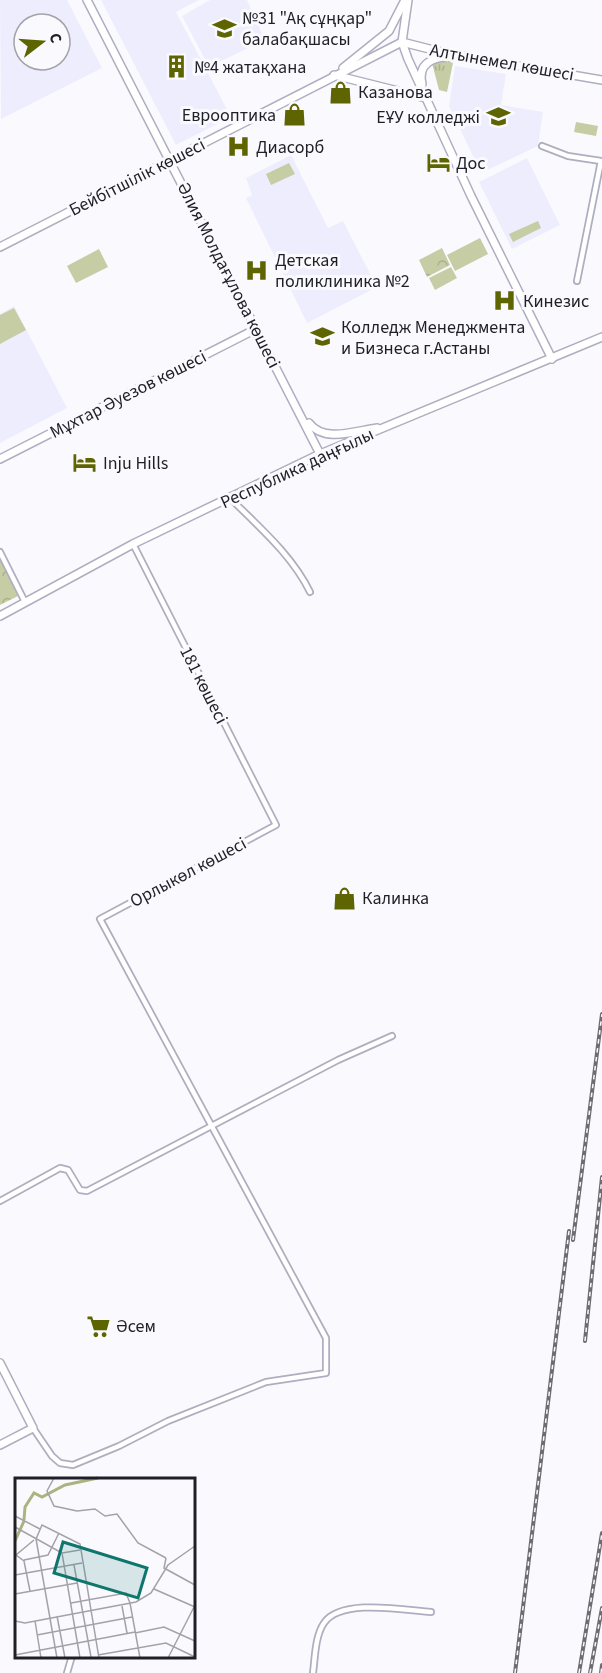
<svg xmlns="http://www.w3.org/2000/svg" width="602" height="1673" viewBox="0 0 602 1673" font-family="'Source Sans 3',sans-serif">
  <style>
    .built { fill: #eeedfe; fill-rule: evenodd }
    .grass { fill: url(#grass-tufts) }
    .park { fill: url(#park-crowns) }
    .pitch { fill: #c6cca4 }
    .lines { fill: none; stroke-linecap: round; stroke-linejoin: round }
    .street-casing { stroke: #afaec1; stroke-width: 8 }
    .secondary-casing { stroke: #afaec1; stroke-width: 10 }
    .street { stroke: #fff; stroke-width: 4.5 }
    .secondary { stroke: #fff; stroke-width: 7 }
    .rail-casing { stroke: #6c6c72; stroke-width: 4 }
    .rail { stroke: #fafafe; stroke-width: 1.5; stroke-dasharray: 4.5; stroke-linecap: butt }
    .labels { text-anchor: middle; stroke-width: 6; stroke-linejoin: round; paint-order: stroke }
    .poi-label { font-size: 18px; fill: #1f1f26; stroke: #fafafe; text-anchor: start }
    .street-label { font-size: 18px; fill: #1f1f26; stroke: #fafafe }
    .inset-river { fill: none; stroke: #acb381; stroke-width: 3 }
    .inset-road { fill: none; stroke: #a2a2a8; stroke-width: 1.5 }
    .view { fill: #0f766e; fill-opacity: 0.15; stroke: #0f766e; stroke-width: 3 }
    .inset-edge { fill: none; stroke: #1f1f26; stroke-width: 3 }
  </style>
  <defs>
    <pattern id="grass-tufts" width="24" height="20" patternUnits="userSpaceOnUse" patternTransform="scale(1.5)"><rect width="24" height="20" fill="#c6cca4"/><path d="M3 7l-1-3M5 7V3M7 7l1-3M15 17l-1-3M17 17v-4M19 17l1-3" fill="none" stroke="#aaaf8d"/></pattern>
    <pattern id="park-crowns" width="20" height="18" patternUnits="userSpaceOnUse" patternTransform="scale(1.5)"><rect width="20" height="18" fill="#c6cca4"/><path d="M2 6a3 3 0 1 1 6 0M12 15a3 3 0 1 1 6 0" fill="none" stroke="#aaaf8d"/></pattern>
  </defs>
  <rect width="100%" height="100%" fill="#fafafe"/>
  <!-- built -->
  <g class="built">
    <path d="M0,0H67L102,68L1,119ZM24,24H60V60H24Z"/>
    <path d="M101,0H199L176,12L231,117L176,145Z"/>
    <path d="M210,0H247L265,40L209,67L182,16Z"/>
    <path d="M455,66L506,74L501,105L543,112L538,146L481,173L449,106Z"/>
    <path d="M291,155L328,228L343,221L377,287L307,323L246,198L252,195L246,178Z"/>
    <path d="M527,158L560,225L512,249L479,182Z"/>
    <path d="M14,306L67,408L0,443V314Z"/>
  </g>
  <!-- grass -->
  <path class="grass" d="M440,58L453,63L447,92L439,90L432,63Z"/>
  <!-- park -->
  <g class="park">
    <path d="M442,248L450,265L427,277L419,260Z"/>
    <path d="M0,559L18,596L0,605Z"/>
  </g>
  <!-- pitch -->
  <g class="pitch">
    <path d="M576,122L598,126L596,136L574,132Z"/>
    <path d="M289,163L295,174L271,185L266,174Z"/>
    <path d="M538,221L541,228L513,242L509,234Z"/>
    <path d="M480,238L488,254L455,271L447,255Z"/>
    <path d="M99,249L108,267L76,283L67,266Z"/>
    <path d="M451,267L457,278L435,290L429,278Z"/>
    <path d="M14,308L26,330L0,344V315Z"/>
  </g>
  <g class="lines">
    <defs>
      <g id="street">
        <path d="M542,146L568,156L601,161L577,281"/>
        <path d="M230,498C259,527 292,555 310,592"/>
        <path d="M0,552L25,602"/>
        <path d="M0,1201L60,1168L68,1170L80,1190L87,1191L338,1060L392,1036"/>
        <path d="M33,1428L52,1456L60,1463L73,1465L119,1446L168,1421L266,1382L326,1373V1338L100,919L276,825L133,544"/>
        <path d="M67,1673L72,1656"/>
        <path d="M313,1673C315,1658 315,1636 324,1623C341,1598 404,1610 431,1612"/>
      </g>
      <g id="secondary">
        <path d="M87,0L320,454"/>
        <path d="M408,0L402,42L408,59L471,196L552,359"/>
        <path d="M402,42L449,54L602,80"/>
        <path d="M343,68L389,31L405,0"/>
        <path d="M334,75L426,98"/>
        <path d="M422,84C417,64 433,56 451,57"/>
        <path d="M0,247L402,42"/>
        <path d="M309,423C324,443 355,431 377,428"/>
        <path d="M0,459L256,329"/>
        <path d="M0,616L133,544L320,454L602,337"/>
        <path d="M0,1363L33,1428L0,1445"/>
      </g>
    </defs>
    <!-- street casing -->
    <use href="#street" class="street-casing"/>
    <!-- secondary casing -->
    <use href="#secondary" class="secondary-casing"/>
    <!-- street -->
    <use href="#street" class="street"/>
    <!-- secondary -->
    <use href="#secondary" class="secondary"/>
    <defs>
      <g id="rail">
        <path d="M573,1240L602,1014"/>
        <path d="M585,1341L602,1177"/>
        <path d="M515,1673L569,1231"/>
        <path d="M579,1673L602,1533"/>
        <path d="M590,1673L602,1608"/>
        <path d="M601,1673L602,1665"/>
      </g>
    </defs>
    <!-- rail casing -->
    <use href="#rail" class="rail-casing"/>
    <!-- rail -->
    <use href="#rail" class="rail"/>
  </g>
  <!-- icons -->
  <defs>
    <symbol id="school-bare" viewBox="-9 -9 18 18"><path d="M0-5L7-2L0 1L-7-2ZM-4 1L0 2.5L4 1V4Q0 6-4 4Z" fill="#5d6400" stroke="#fafafe" stroke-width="2.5" paint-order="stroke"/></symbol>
    <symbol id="building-bare" viewBox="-9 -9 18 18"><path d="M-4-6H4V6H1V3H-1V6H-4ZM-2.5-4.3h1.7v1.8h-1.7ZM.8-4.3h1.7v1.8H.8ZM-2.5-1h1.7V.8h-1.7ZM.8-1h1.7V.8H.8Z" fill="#5d6400" stroke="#fafafe" stroke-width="2.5" paint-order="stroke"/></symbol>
    <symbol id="shop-bare" viewBox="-9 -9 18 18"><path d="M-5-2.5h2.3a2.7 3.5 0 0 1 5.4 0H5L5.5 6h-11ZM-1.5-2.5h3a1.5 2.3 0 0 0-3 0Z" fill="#5d6400" stroke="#fafafe" stroke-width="2.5" paint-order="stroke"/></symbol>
    <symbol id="university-bare" viewBox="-9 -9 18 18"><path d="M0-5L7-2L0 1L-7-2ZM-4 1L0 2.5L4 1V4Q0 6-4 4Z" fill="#5d6400" stroke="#fafafe" stroke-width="2.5" paint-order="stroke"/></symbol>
    <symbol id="hospital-bare" viewBox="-9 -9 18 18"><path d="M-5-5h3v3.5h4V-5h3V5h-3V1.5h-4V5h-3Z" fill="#5d6400" stroke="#fafafe" stroke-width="2.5" paint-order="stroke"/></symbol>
    <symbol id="hotel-bare" viewBox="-9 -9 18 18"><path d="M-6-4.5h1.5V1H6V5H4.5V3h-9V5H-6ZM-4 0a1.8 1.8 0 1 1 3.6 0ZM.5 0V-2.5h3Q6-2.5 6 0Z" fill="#5d6400" stroke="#fafafe" stroke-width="2.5" paint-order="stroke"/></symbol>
    <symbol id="supermarket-bare" viewBox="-9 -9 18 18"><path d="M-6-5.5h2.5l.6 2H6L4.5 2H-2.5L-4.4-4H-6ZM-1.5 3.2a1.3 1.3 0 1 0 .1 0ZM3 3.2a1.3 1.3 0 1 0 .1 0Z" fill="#5d6400" stroke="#fafafe" stroke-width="2.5" paint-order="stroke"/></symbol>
  </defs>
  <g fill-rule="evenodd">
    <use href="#school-bare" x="208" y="12" width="33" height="33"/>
    <use href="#building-bare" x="160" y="50" width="33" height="33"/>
    <use href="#shop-bare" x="324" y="76" width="33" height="33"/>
    <use href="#shop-bare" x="278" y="98" width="33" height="33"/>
    <use href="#university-bare" x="482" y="100" width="33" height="33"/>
    <use href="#hospital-bare" x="222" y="130" width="33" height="33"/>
    <use href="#hotel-bare" x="422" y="146" width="33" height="33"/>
    <use href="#hospital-bare" x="240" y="254" width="33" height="33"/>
    <use href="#hospital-bare" x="488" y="284" width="33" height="33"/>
    <use href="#school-bare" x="306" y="320" width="33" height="33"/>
    <use href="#hotel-bare" x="68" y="446" width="33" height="33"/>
    <use href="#shop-bare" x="328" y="882" width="33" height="33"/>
    <use href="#supermarket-bare" x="82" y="1310" width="33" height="33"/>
  </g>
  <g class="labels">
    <!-- poi labels -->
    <g class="poi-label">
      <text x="242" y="24">№31 "Ақ сұңқар"<tspan x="242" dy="21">балабақшасы</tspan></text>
      <text x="194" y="73">№4 жатақхана</text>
      <text x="358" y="98">Казанова</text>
      <text x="276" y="121" text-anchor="end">Еврооптика</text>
      <text x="480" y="123" text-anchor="end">ЕҰУ колледжі</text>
      <text x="256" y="153">Диасорб</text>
      <text x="456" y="169">Дос</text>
      <text x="275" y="266">Детская<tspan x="275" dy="21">поликлиника №2</tspan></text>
      <text x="523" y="307">Кинезис</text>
      <text x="341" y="333">Колледж Менеджмента<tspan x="341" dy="21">и Бизнеса г.Астаны</tspan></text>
      <text x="103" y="469">Inju Hills</text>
      <text x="362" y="904">Калинка</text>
      <text x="116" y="1332">Әсем</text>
    </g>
    <!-- street labels -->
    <g class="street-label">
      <text transform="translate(502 62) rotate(10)" y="6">Алтынемел көшесі</text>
      <text transform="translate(137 177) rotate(-27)" y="6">Бейбітшілік көшесі</text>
      <text transform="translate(229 275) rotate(63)" y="6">Әлия Молдағұлова көшесі</text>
      <text transform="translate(128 394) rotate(-27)" y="6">Мұхтар Әуезов көшесі</text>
      <text transform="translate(297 468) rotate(-25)" y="6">Республика даңғылы</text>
      <text transform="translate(204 685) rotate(63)" y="6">181 көшесі</text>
      <text transform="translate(188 872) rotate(-28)" y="6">Орлыкөл көшесі</text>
    </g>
  </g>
  <!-- overview -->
  <g transform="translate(15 1478)">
    <rect width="180" height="180" fill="#fafafe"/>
    <path class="inset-river" d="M9,42L10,29L19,15L27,19L50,7L83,0M0,63L9,43"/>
    <path class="inset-road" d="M39,0L32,13L39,28L62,33L80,31L90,38L102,36L123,65L151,80M0,38L25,51M0,49L47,75L65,180M47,75L65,72M151,80L149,90L180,107M9,82L33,77L44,55M59,87L76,179M0,97L67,85M139,111L180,129M15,113L9,83L1,77L19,62M0,116L62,105M56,125L111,115L115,125M115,125L125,180M107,128L112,155M42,138L50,180M0,143L10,145L121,124L136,115L153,87L180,68M20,143L26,180M120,155L149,149L180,163M22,157L117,139M0,177L120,154M83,177L151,165L180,179M42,180L21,61L27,47L65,66L84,180M153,180L179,129"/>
    <path class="view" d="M48,64L132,90L123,120L39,95Z"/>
    <rect width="180" height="180" class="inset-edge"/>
  </g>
  <!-- north arrow -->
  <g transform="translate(42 42) rotate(73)"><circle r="28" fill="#fafafe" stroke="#a2a2a8" stroke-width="1.5"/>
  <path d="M0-4.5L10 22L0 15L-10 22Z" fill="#5d6400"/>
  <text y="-9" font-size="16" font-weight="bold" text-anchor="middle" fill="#1f1f26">С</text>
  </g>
</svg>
